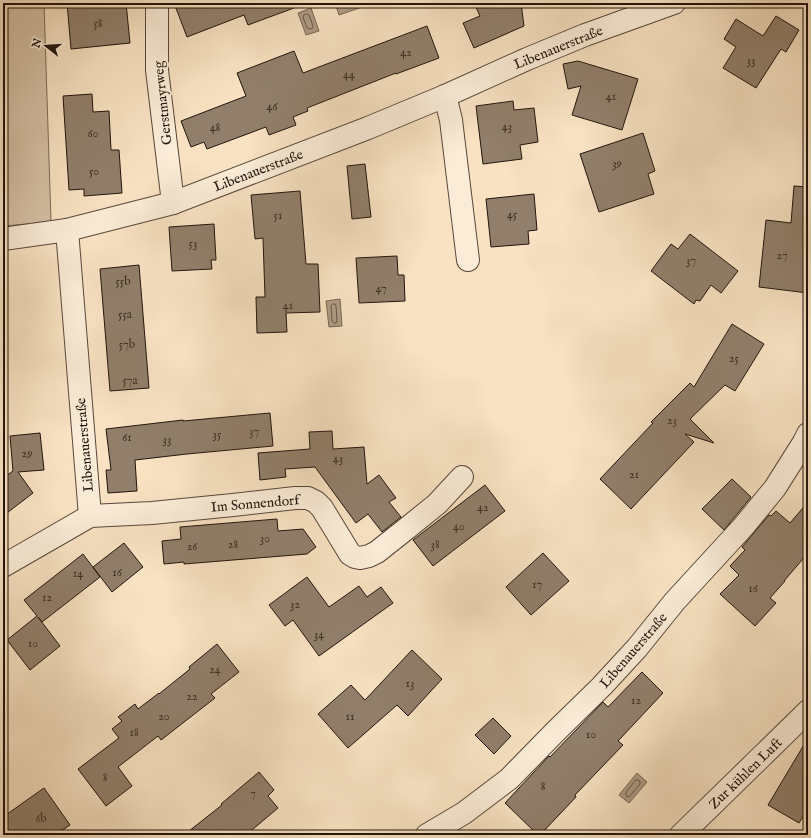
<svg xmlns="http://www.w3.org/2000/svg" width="811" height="838" viewBox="0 0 811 838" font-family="'IM FELL English',serif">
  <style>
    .green { fill: #d4bfa3; stroke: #7b6a58 }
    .water { fill: #af9c84; stroke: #776654 }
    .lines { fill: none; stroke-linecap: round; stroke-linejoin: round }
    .shore { stroke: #685848; stroke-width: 1 }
    .building { fill: #917f6b; stroke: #22140d }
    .street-casing { stroke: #58483a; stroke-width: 24 }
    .street { stroke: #faecd7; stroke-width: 22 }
    .labels { text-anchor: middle; stroke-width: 4; stroke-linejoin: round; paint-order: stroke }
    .number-label { font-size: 12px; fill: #3e2f24 }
    .street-label { font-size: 14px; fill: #22140d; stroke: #faecd7 }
  </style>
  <rect width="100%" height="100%" fill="#f8e2c2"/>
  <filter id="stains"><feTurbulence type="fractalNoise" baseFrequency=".005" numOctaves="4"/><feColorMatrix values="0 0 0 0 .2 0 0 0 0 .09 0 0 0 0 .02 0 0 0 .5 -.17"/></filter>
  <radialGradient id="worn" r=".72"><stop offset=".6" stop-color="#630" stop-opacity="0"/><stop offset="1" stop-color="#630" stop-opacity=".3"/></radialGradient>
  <!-- green -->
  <path class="green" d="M3,3H44L51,222L3,226Z"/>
  <!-- water -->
  <g class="water">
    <path d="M335,3H361L362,7L339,15Z"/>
    <path d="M311,8L319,31L306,35L298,13Z"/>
    <path d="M340,299L342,326L329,327L326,301Z"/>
    <path d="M637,773L647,782L629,803L619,795Z"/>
  </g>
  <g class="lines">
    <!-- shore -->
    <g class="shore">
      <path d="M307,14L309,15L313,26V28L310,29L307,28L303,17L304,15Z"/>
      <path d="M333,304H335L336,306L337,321L336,323H334L332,321L331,306Z"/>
      <path d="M636,780H639L640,782V784L630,796L627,797L626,795V793Z"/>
    </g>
  </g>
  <!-- building -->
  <g class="building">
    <path d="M67,3H126L130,43L71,49Z"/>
    <path d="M174,3H302V5L248,25L244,15L187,37Z"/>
    <path d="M474,3H521L524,26L474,48L463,23L480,16Z"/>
    <path d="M776,16L799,30L786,52L781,49L756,88L723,68L736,47L724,39L736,19L763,36Z"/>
    <path d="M427,26L439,58L396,74V73L307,108L308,111L293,117L296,125L269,135L266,127L207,149L204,142L191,147L181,121L246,96L237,73L294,51L303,73Z"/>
    <path d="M578,61L638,79L622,130L572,115L581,86L568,89L563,64Z"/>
    <path d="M92,94L93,112L109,111L111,150H119L122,193L84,196V189L69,190L63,96Z"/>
    <path d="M513,101L514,110L534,108L538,142L520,145L522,159L483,164L476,106Z"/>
    <path d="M643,133L655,171L648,174L654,194L599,212L580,154Z"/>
    <path d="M365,164L371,217L352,219L347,166Z"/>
    <path d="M794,186L808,187V293L759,287L766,220L791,223Z"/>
    <path d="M300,191L306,264H318L320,312L286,313L287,332L257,333L256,297H265L263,238L255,239L251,195Z"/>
    <path d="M534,194L537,230L528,231L529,244L491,247L486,199Z"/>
    <path d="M214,224L216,260H211L212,269L172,271L169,227Z"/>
    <path d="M690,234L738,271L721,293L711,285L700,301L696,300L694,304L651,271L671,244L678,249Z"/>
    <path d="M397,256L398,275H404L405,301L359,303L356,258Z"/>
    <path d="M139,265L149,388L110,391L100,269Z"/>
    <path d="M732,324L764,344L735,391L725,385L690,419L714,443L685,434L694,442L631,509L600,479L653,423L651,422L690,383L694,387Z"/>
    <path d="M270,413L273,446L187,454L135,460L137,491L108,493L106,470H111L106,429L183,420V421Z"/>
    <path d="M332,431L333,449L364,447L367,484L379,475L396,498L389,502L401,517L382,532L368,514L356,523L315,467L285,469L286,477L260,480L258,453L310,449L309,432Z"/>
    <path d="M40,433L44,470L18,472L33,493L3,516V478L13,471L10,436Z"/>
    <path d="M732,479L751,497L724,530L702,509Z"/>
    <path d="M485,485L505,511L433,566L413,540Z"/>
    <path d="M808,502V553L784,581H785L770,598L776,603L755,626L720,594L739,575L730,566L745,550L742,547L769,515L771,516L776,511L790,523Z"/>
    <path d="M277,519L278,531L303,529L316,547L307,554L184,564V562L164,564L162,541L181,539L180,527Z"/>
    <path d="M124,543L143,567L112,592L93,567Z"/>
    <path d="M543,553L569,581L531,615L506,587Z"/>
    <path d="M83,554L100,577L42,622L38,617L60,646L30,670L7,640L37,616L24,600Z"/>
    <path d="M307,577L329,607L359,586L367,597L381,587L393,603L319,656L293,620L285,626L269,605Z"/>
    <path d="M217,644L239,672L211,694L215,698L161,740L158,736L118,767L132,786L106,806L78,769L119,738L112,729L122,721L118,717L135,704L138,709L159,693V694L190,669L189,667Z"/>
    <path d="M412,650L442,679L408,716L397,705L348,748L318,714L351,685L365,700Z"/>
    <path d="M642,672L663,693L618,741L623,745L575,795L576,797L540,835H538L505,803L549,756L550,757L603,702L608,707Z"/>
    <path d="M493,718L511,736L494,754L475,735Z"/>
    <path d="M808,738V809L799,823L768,805Z"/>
    <path d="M259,772L274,790L268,796L278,808L246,835H184L222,805L221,804Z"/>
    <path d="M44,788L70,825L55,835H3V817Z"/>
  </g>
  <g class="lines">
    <defs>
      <g id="street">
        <path d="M157,3V70L173,203"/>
        <path d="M445,96L451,120L468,260"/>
        <path d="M67,230L90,516"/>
        <path d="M3,239L67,230L173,203L368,128L445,96L527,59L585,35L674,3"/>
        <path d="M3,566L90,516L152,513L233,505L295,498H308L316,502L322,508L350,554L355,557L360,558L369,556L377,552L406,529L437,504L462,477"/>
        <path d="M427,835L464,813L509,779L557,730L602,686L637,648L675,601L743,527L775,488L804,442L808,434"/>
        <path d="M681,835L760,758L808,711"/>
      </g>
    </defs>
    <!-- street casing -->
    <use href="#street" class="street-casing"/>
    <!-- street -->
    <use href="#street" class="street"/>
  </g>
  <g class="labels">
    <!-- number labels -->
    <g class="number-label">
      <text x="98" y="27">58</text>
      <text x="406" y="56">42</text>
      <text x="751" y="64">33</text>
      <text x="349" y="78">44</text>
      <text x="611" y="100">41</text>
      <text x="272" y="110">46</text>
      <text x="507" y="130">43</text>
      <text x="215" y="131">48</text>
      <text x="93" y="137">60</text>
      <text x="617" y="167">39</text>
      <text x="94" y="175">50</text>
      <text x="512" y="218">45</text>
      <text x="278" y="219">51</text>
      <text x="193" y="247">53</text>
      <text x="782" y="259">27</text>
      <text x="691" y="264">37</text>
      <text x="123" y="285">55b</text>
      <text x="381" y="292">47</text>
      <text x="288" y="309">41</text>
      <text x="125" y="318">55a</text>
      <text x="127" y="348">57b</text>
      <text x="734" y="362">25</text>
      <text x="130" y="384">57a</text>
      <text x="672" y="424">23</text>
      <text x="254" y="435">37</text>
      <text x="217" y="438">35</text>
      <text x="127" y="441">61</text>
      <text x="167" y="443">33</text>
      <text x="27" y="457">29</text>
      <text x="338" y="462">43</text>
      <text x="634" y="478">21</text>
      <text x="483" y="511">42</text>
      <text x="459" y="530">40</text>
      <text x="265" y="542">30</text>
      <text x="233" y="548">28</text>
      <text x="435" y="548">38</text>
      <text x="192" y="550">26</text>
      <text x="117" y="576">16</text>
      <text x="78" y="577">14</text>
      <text x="537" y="588">17</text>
      <text x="753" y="592">16</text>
      <text x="47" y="601">12</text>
      <text x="295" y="608">32</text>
      <text x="319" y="638">34</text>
      <text x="33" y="647">10</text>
      <text x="215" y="673">24</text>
      <text x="410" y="687">13</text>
      <text x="192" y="700">22</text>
      <text x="636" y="704">12</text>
      <text x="164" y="720">20</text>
      <text x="350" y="720">11</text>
      <text x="134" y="736">18</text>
      <text x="591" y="738">10</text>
      <text x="105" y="781">8</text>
      <text x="543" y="790">8</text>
      <text x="253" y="797">7</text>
      <text x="41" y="822">6b</text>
    </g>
    <!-- street labels -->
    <g class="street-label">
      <text transform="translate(558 47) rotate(-22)" y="5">Libenauerstraße</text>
      <text transform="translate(162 103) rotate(-96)" y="5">Gerstmayrweg</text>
      <text transform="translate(258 170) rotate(-21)" y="5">Libenauerstraße</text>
      <text transform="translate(84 445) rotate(-95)" y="5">Libenauerstraße</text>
      <text transform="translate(255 503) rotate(-5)" y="5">Im Sonnendorf</text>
      <text transform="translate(633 650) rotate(-49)" y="5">Libenauerstraße</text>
      <text transform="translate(745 773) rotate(-44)" y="5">Zur kühlen Luft</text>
    </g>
  </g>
  <!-- margin -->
  <rect width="811" height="838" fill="none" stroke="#f8e2c2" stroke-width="16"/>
  <rect x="4" y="4" width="803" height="830" fill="none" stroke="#22140d" stroke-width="2"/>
  <rect x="8" y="8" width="795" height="822" fill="none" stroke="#22140d"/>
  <!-- north arrow -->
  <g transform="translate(46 46) rotate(287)" stroke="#faecd7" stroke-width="3" paint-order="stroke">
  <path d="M0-3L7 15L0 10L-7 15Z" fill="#22140d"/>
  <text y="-6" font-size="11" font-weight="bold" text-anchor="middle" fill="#22140d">N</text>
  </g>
  <rect width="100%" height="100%" filter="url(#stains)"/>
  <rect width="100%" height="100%" fill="url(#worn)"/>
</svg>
